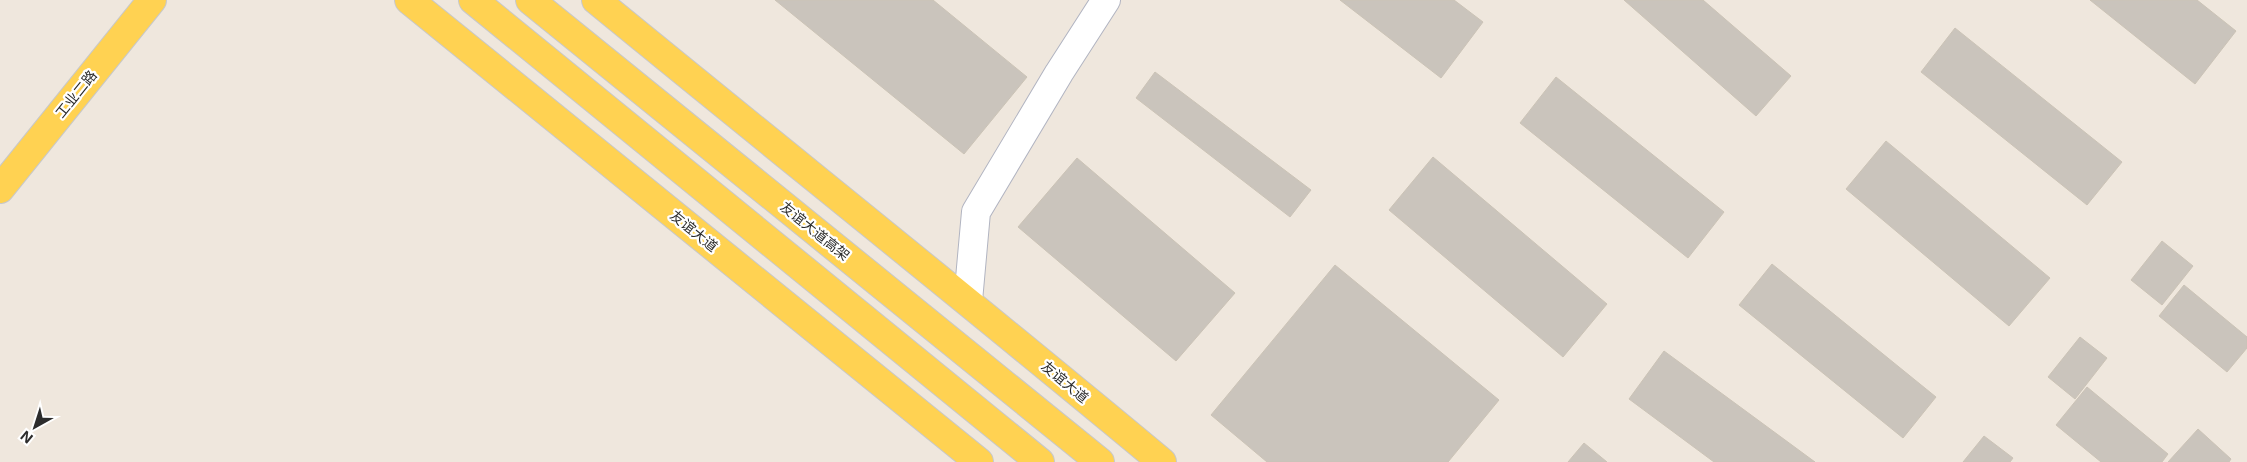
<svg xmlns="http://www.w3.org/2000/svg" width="2247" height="462" viewBox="0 0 2247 462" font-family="Inter,'Noto Sans SC',sans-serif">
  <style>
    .building { fill: #cac4bc; stroke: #cbc3b6 }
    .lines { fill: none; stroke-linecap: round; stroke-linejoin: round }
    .minor-casing { stroke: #b1b4c1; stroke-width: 30 }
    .major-casing { stroke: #c8c8c8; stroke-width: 30 }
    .minor { stroke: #fff; stroke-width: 28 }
    .major { stroke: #ffd252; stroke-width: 28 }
    .labels { text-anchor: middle; stroke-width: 4.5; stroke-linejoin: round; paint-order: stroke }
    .street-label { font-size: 14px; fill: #2c2c2c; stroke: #fff }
  </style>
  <rect width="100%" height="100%" fill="#efe7dd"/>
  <!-- building -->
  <g class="building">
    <path d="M775,0H933L1027,77L964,154Z"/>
    <path d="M1340,0H1454L1483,22L1441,78Z"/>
    <path d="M1624,0H1703L1791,76L1756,116Z"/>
    <path d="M2090,0H2197L2236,31L2195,84Z"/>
    <path d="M1955,28L2122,162L2087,205L1921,72Z"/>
    <path d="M1155,72L1311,190L1290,217L1136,98Z"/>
    <path d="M1556,77L1724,212L1688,258L1520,123Z"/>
    <path d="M1886,141L2050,278L2009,326L1846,189Z"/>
    <path d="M1433,157L1607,304L1563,357L1389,210Z"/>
    <path d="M1077,158L1235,293L1176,361L1018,227Z"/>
    <path d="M2162,241L2193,266L2162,305L2131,280Z"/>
    <path d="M1772,264L1936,397L1903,438L1739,305Z"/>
    <path d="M1335,265L1499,400L1448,462H1267L1211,415Z"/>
    <path d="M2184,285L2247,337V348L2227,372L2159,316Z"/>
    <path d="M2080,337L2107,358L2075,399L2048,377Z"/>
    <path d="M1664,351L1815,462H1714L1629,399Z"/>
    <path d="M2087,387L2168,454L2162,462H2101L2056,425Z"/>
    <path d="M2198,429L2231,459L2229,462H2168Z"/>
    <path d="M1984,436L2013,458L2010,462H1963Z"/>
    <path d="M1584,443L1607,462H1568Z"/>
  </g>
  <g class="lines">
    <defs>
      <path id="minor" d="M968,301L976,212L1059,73L1106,0"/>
      <g id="major">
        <path d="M409,0L979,462"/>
        <path d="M473,0L1040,462"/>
        <path d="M530,0L1100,462"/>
        <path d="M596,0C784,154 975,306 1162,462"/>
        <path d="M0,189L152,0"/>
      </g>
    </defs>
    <!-- minor casing -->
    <use href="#minor" class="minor-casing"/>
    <!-- major casing -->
    <use href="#major" class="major-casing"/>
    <!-- minor -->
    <use href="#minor" class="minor"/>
    <!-- major -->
    <use href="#major" class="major"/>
  </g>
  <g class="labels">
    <!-- street labels -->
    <g class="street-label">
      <text transform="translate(76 94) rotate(-51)" y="5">工业二路</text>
      <text transform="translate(694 231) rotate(39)" y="5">友谊大道</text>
      <text transform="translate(815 231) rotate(39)" y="5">友谊大道高架</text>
      <text transform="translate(1065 382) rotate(40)" y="5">友谊大道</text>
    </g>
  </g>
  <!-- north arrow -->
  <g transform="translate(35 427) rotate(219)" stroke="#ffffff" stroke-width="4" paint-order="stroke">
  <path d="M0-4L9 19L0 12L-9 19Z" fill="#2c2c2c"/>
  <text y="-8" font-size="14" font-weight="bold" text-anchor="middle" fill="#2c2c2c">N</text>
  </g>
</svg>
